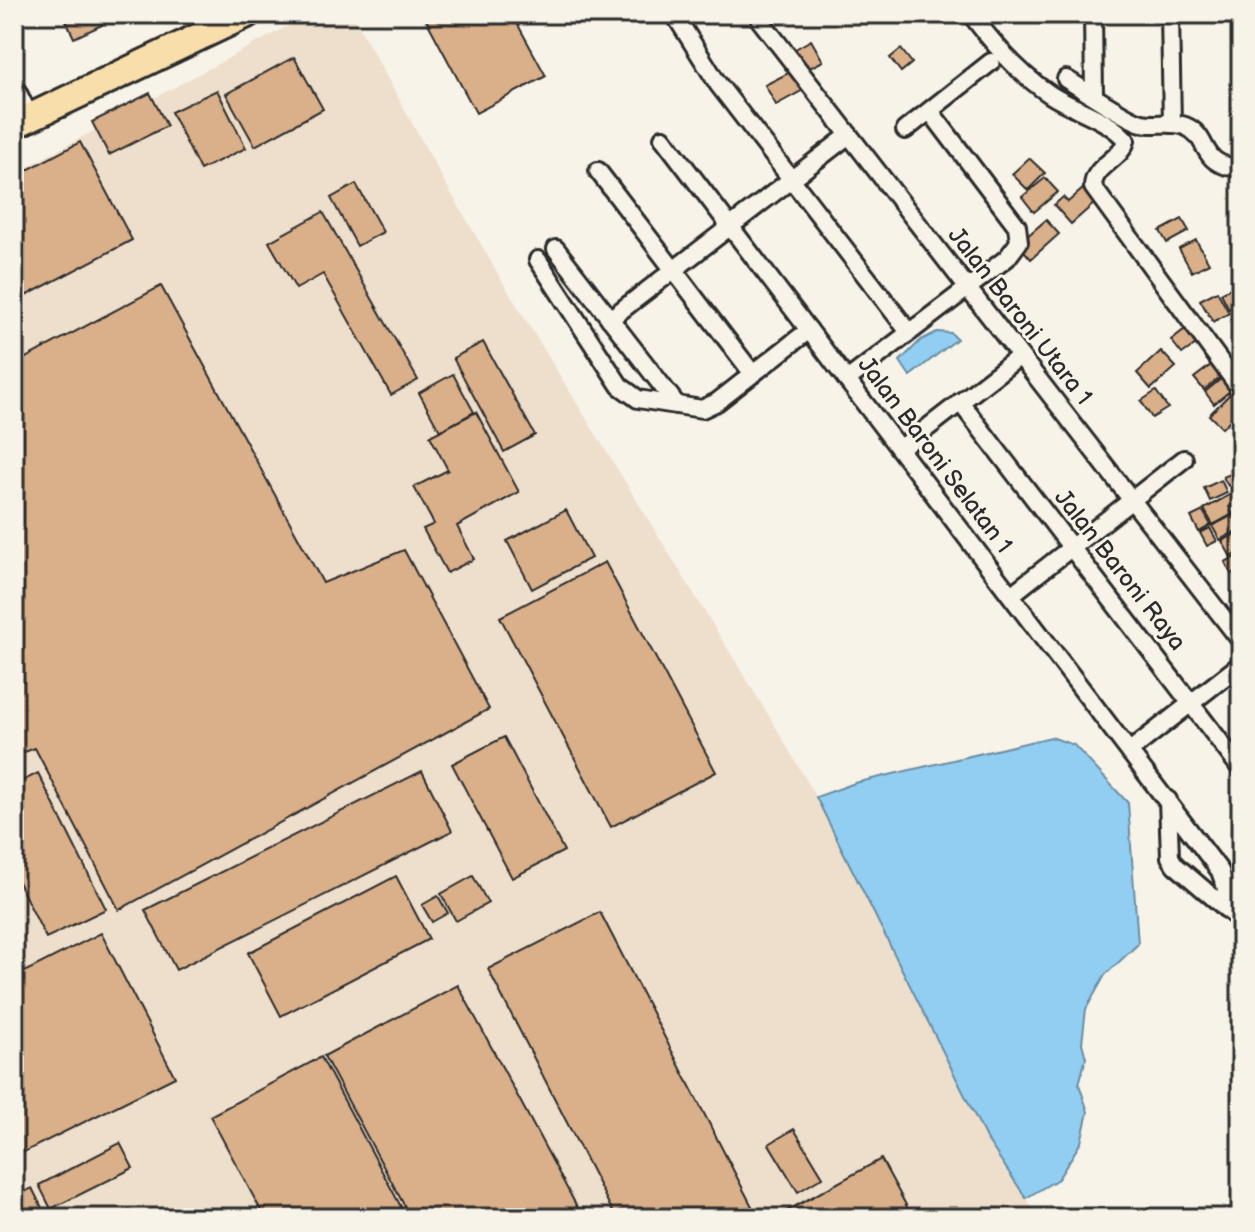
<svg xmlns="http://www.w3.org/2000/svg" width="1255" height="1232" font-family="'Balsamiq Sans',sans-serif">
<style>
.built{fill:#eedfcc}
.water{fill:#92cef2;stroke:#698da2;stroke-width:2}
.building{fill:#dab08a;stroke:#2b2b2b;stroke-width:2}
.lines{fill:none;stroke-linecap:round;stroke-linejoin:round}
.minor-casing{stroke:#2b2b2b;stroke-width:22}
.primary-casing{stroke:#2b2b2b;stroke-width:32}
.minor{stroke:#f7f3e8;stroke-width:16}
.primary{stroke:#f8deab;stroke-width:26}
.labels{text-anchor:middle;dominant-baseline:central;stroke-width:6;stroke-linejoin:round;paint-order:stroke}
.street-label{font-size:24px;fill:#2b2b2b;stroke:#f7f3e8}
</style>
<rect width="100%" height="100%" fill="#f7f3e8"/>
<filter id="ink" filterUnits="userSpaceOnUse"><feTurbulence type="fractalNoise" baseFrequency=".0125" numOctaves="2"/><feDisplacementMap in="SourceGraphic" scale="16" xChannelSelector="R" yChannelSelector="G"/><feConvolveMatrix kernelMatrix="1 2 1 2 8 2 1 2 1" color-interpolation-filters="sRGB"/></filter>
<g filter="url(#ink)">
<polygon class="built" points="310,14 352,14 444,181 508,291 775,726 816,797 986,1138 1039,1218 14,1218 14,174"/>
<g class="water">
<polygon points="937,332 951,333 957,339 910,376 900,361 921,340"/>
<polygon points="1051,737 1074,745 1128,803 1138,944 1105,975 1086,1009 1082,1043 1086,1058 1079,1084 1088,1112 1081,1142 1058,1179 1026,1198 986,1138 816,797 855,783"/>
</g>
<g class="building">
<polygon points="63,14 97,14 102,25 74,38"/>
<polygon points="423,14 512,14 546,76 476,113"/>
<polygon points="811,40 823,61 802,72 790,52"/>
<polygon points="901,49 912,63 901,72 890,58"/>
<polygon points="294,57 323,109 255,146 226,94"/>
<polygon points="792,71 803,90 776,105 765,85"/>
<polygon points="217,90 246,148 200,170 171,112"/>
<polygon points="150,93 167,126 109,155 92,122"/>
<polygon points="80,142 132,240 14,302 14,177"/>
<polygon points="1029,158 1045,173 1028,190 1012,174"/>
<polygon points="1045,178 1058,192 1034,212 1022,197"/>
<polygon points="356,184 383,232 357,246 331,198"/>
<polygon points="1084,188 1096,202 1071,224 1054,205 1063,197 1068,202"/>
<polygon points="323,212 418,380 391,395 323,274 296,289 269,242"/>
<polygon points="1182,219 1189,231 1167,243 1160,231"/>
<polygon points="1046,220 1059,234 1031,259 1018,244"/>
<polygon points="1196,240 1209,263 1192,272 1179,249"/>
<polygon points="161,286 323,583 404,550 489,709 119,910 35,748 14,756 14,364"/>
<polygon points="1234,286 1241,302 1229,309 1221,293"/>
<polygon points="1217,291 1229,313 1213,322 1200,300"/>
<polygon points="1185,329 1196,344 1182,354 1171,340"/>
<polygon points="483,342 535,435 504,452 453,358"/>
<polygon points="1161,351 1176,367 1151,389 1137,373"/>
<polygon points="1215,362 1224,374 1204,390 1194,378"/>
<polygon points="453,374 474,412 440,431 419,393"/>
<polygon points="1222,378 1231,390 1214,404 1205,392"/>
<polygon points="1156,391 1168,408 1152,418 1141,401"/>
<polygon points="1230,394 1241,404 1241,409 1222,428 1209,415"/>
<polygon points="476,412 519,492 457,526 474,559 447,573 423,529 434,524 414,487 448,470 430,436"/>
<polygon points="1238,471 1241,480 1228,486 1223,477"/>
<polygon points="1221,480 1227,493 1210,501 1204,488"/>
<polygon points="1235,492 1240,502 1229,507 1233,514 1213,525 1204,509"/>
<polygon points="566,510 591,558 532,589 507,541"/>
<polygon points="1203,511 1211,525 1199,532 1191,517"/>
<polygon points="1233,515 1240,529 1220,540 1212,526"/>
<polygon points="1210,528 1217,541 1207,546 1200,533"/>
<polygon points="1241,531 1241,551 1231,557 1222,541"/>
<polygon points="1241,554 1241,570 1231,574 1225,562"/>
<polygon points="605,562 716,772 611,827 500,617"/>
<polygon points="504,737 564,851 512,878 452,764"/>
<polygon points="422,771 452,831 176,970 145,910"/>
<polygon points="38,773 106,909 46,938 14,874 14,785"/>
<polygon points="396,876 429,939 281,1016 248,953"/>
<polygon points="473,876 488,903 456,921 441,894"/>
<polygon points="438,896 448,913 432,922 422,905"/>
<polygon points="600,912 758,1218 616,1218 488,969"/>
<polygon points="101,933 175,1077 14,1157 14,977"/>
<polygon points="458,985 583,1218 411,1218 324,1056"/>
<polygon points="321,1057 407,1218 265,1218 210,1116"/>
<polygon points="794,1129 823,1177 798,1192 769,1144"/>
<polygon points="120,1143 133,1168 51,1209 39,1185"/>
<polygon points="881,1159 913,1218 786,1218 783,1213"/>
<polygon points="32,1188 47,1218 14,1218 14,1197"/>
</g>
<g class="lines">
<defs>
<g id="minor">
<path d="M971,14C993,44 1019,74 1051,95C1074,110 1109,119 1126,140C1122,160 1093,165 1093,187L1241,390"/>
<polyline points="1093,14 1094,96"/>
<polyline points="1170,14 1172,124"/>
<polyline points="678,20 718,84 909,332"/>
<polyline points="760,20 1241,641"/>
<path d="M1066,79C1083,89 1126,119 1142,123C1155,126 1173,121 1185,126C1212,137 1197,166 1241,168"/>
<polyline points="14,85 30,117"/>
<polyline points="905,130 991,62"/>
<polyline points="663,138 1220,871 1226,888 1225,908"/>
<polyline points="598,171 753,374"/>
<polyline points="556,249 677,405"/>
<polyline points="538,260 620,386 638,399 702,409 717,402 809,330"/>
<polyline points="610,319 849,135"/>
<polyline points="847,380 1007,258 1019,242 1017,226 930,111"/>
<polyline points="960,402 1241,769"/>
<polyline points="900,449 1020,356"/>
<polyline points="1011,595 1184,459"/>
<polyline points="1131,750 1241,664"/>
<polyline points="1168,800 1170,857 1175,865 1241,921"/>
</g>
<polyline id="primary" points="14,125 247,14"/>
</defs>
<use href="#minor" class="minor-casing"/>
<use href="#primary" class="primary-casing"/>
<use href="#minor" class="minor"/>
<use href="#primary" class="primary"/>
</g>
</g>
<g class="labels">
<g class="street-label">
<text transform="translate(1020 316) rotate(52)">Jalan Baroni Utara 1</text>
<text transform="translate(935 455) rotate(53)">Jalan Baroni Selatan 1</text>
<text transform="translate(1120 570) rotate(52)">Jalan Baroni Raya</text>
</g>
</g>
<rect width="1255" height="1232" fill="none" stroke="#f7f3e8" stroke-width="48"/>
<rect x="24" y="24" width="1207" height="1184" fill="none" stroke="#2b2b2b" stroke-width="3" filter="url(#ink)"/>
</svg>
